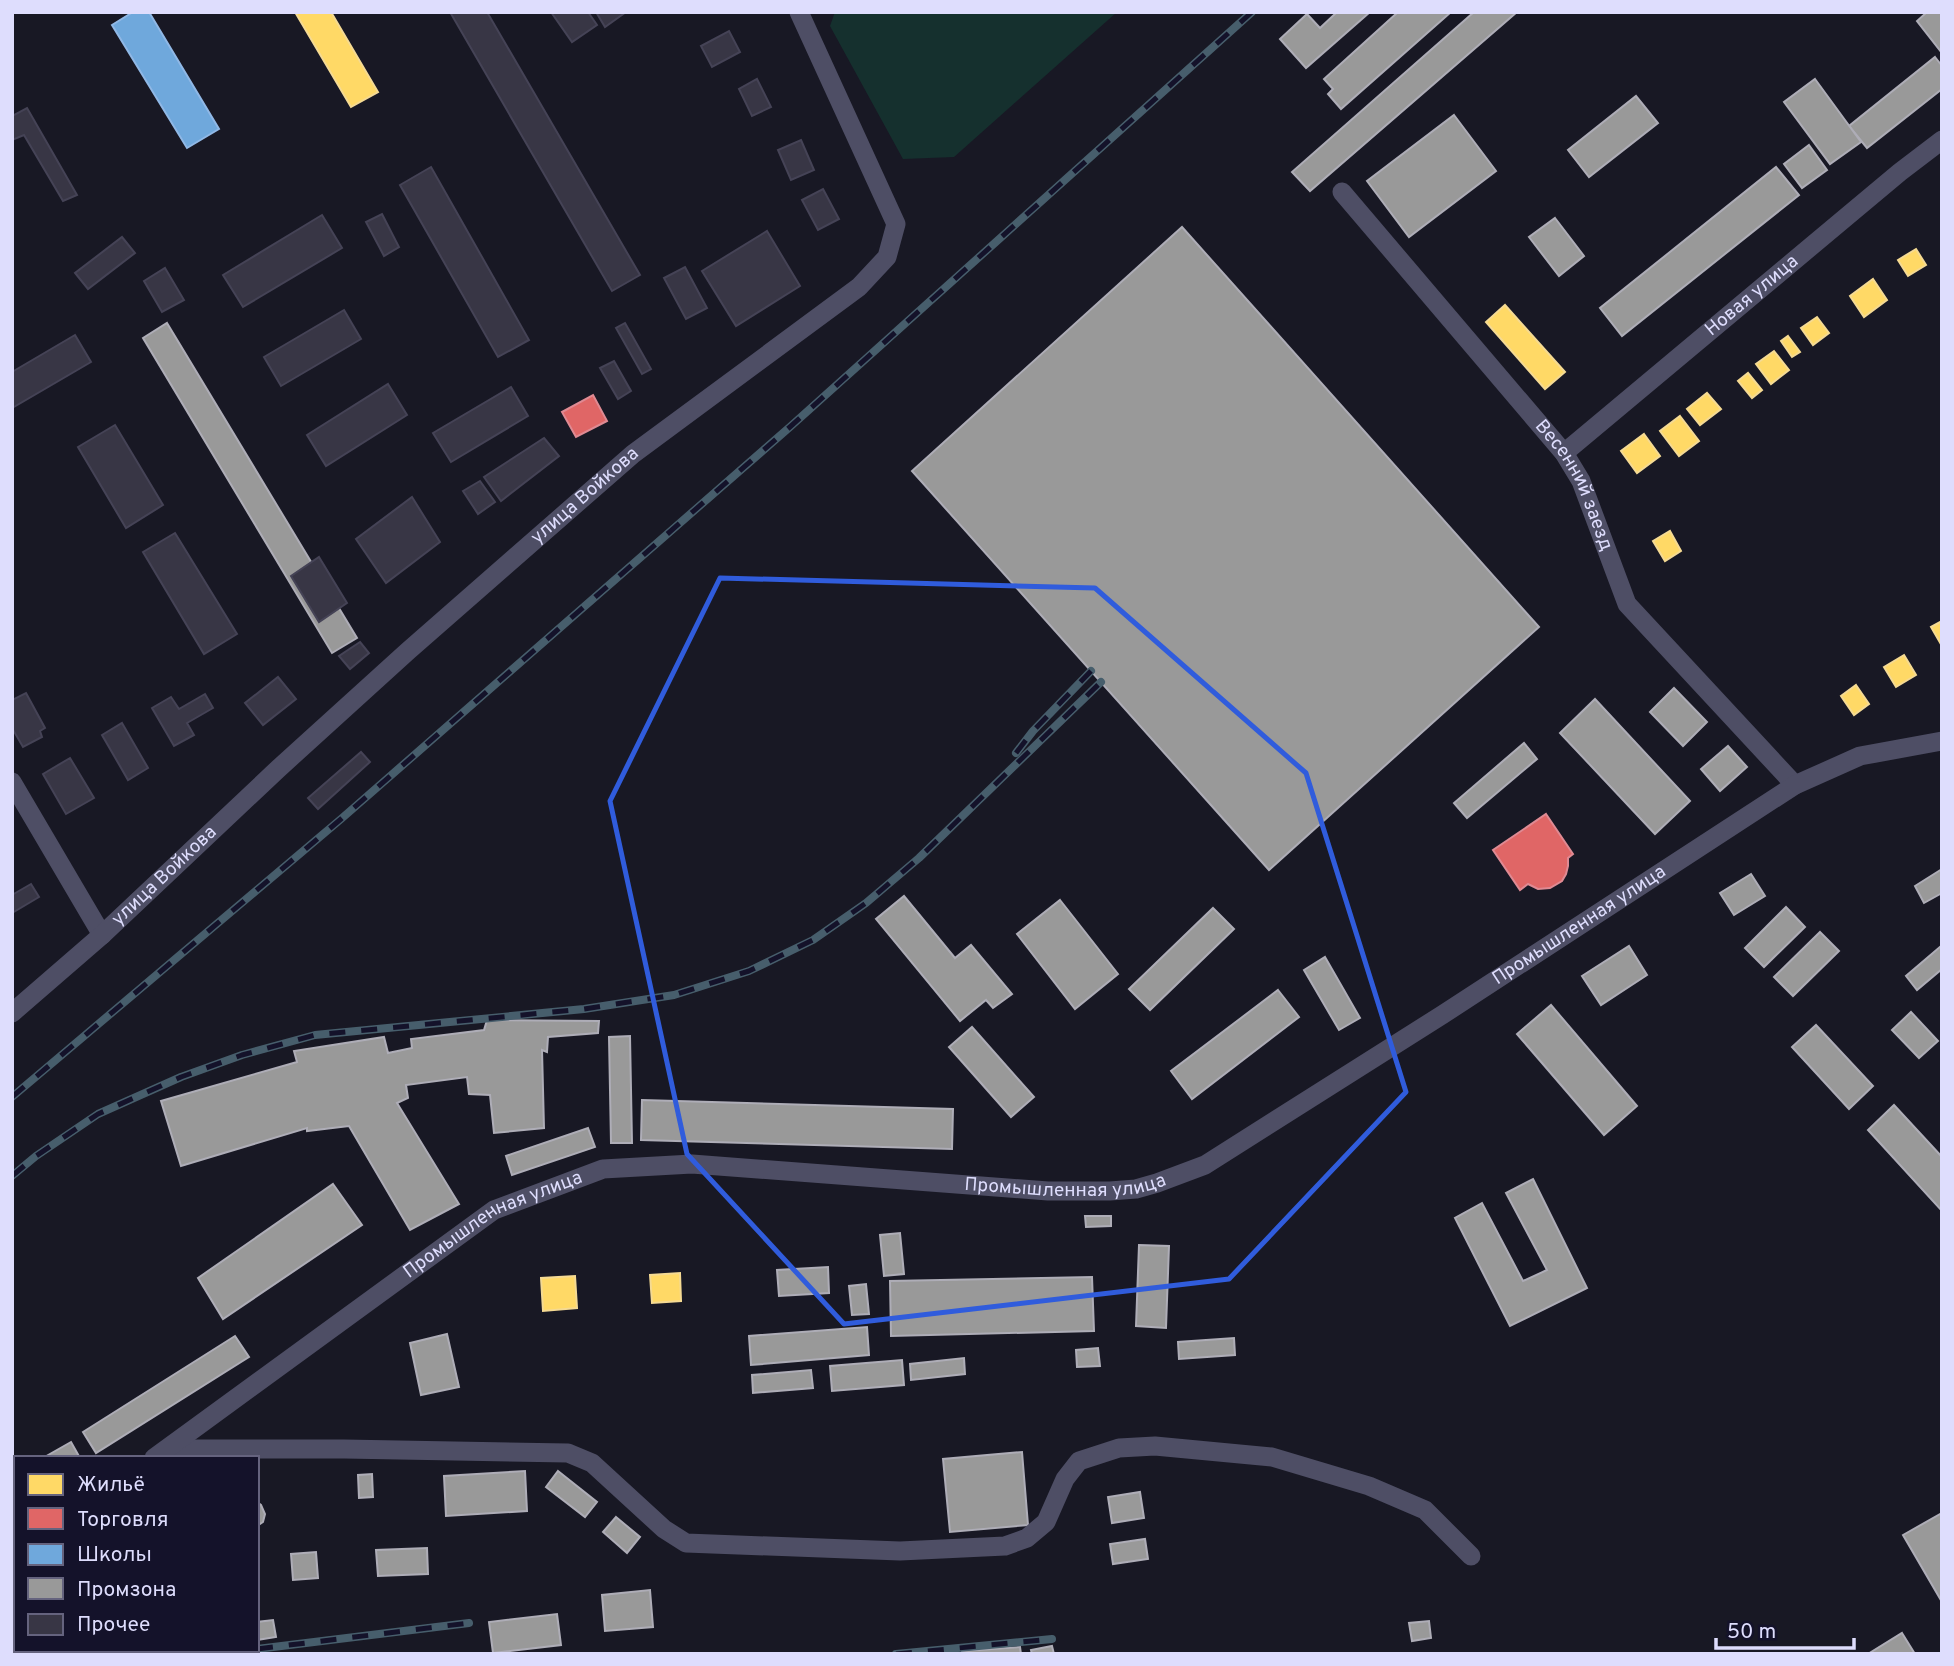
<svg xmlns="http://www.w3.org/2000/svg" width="1954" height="1666" font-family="Overpass,sans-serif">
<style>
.green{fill:#15302e}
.homes{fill:#ffd966;stroke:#f5da93;stroke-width:2}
.shops{fill:#e06666;stroke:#df8a93;stroke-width:2}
.schools{fill:#6fa8dc;stroke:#90b8e6;stroke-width:2}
.industry{fill:#999;stroke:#aeadb7;stroke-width:2}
.building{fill:#383645;stroke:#454356;stroke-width:2}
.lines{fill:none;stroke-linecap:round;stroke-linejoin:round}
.minor{stroke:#4e4e65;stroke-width:19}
.rail-casing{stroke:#475e6c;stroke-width:8}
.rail{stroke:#14122a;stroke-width:5;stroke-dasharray:16;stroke-linecap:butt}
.marked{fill:none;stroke:#305cdc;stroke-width:5;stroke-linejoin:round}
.labels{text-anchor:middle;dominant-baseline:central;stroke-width:7;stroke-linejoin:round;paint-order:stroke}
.street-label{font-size:19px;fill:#deddfd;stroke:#14122a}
</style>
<rect width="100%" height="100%" fill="#181824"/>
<polygon class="green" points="835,12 1117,12 954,157 903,159 830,26"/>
<g class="homes">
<polygon points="295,12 331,12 378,92 351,107"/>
<polygon points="1916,249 1926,265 1908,276 1898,260"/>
<polygon points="1873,279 1887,300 1864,317 1850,296"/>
<polygon points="1505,305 1565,372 1545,389 1486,322"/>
<polygon points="1817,317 1829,333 1813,345 1801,328"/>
<polygon points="1788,336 1800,352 1792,357 1781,341"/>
<polygon points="1774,351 1789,370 1771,384 1756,364"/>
<polygon points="1748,373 1762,390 1752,398 1738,381"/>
<polygon points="1707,393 1721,409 1700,425 1687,409"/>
<polygon points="1680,416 1699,441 1679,456 1660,431"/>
<polygon points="1644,434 1660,456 1637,473 1621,451"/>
<polygon points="1670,531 1681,551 1665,561 1653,541"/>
<polygon points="1942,621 1942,646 1931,627"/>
<polygon points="1904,655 1916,675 1896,687 1884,667"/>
<polygon points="1856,685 1869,704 1854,715 1841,696"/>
<polygon points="680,1273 681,1301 652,1303 650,1275"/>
<polygon points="575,1276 577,1308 543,1311 541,1278"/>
</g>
<g class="shops">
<polygon points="593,395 607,421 576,437 562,412"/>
<polygon points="1546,814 1573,854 1568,858 1568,866 1566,874 1562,881 1550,888 1538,889 1528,884 1520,890 1493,850"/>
</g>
<polygon class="schools" points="133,12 149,12 219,129 187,148 112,25"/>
<g class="industry">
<polygon points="1337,12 1370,12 1306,68 1280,39 1307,14 1320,28"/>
<polygon points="1398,12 1451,12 1341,109 1328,94 1333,89 1324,79"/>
<polygon points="1474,12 1517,12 1310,191 1292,172"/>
<polygon points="1927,12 1942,12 1942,53 1917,21"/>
<polygon points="1935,57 1942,66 1942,89 1867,148 1849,126"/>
<polygon points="1815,79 1861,142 1830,164 1784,102"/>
<polygon points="1636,96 1658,123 1589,177 1568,150"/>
<polygon points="1454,115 1496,171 1409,237 1367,181"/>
<polygon points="1809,145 1827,170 1802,188 1784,164"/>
<polygon points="1776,167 1799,195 1622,336 1600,308"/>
<polygon points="1555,218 1584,256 1559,276 1529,237"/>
<polygon points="1182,227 1539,627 1269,870 912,471"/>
<polygon points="167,323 357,638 332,653 143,338"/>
<polygon points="1674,688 1707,722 1683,746 1650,712"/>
<polygon points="1595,699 1690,801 1655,834 1560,733"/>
<polygon points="1524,743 1537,759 1467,818 1454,803"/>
<polygon points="1728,746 1747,767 1720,791 1701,769"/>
<polygon points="1942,869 1942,893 1924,903 1915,886"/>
<polygon points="1751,874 1765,896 1734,915 1720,893"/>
<polygon points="904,896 955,958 971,945 1012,994 993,1008 986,1000 960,1021 876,919"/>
<polygon points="1060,900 1118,974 1075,1009 1017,934"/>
<polygon points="1786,907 1805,927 1764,967 1745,948"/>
<polygon points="1213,908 1234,929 1150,1010 1129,989"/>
<polygon points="1820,932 1839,951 1793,996 1774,977"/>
<polygon points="1629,946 1647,975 1601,1005 1582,976"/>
<polygon points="1941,946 1942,969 1917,990 1906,976"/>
<polygon points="1325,957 1360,1018 1339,1030 1304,970"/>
<polygon points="1278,990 1299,1017 1192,1099 1171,1071"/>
<polygon points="1551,1005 1637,1106 1604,1135 1517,1034"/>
<polygon points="1911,1012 1938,1041 1919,1058 1892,1030"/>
<polygon points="487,1020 599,1021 598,1033 548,1037 547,1052 542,1050 544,1128 494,1133 490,1095 469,1094 467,1077 406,1085 408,1098 397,1103 459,1204 410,1230 349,1126 307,1131 307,1128 181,1166 161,1101 297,1062 294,1051 384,1037 388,1053 412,1048 411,1039 484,1030"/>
<polygon points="1816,1025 1873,1086 1849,1109 1792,1047"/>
<polygon points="972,1027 1034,1097 1011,1117 949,1047"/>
<polygon points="630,1036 632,1143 611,1143 609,1037"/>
<polygon points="642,1100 953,1109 952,1149 641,1140"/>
<polygon points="1894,1105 1942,1157 1942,1211 1868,1130"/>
<polygon points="588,1128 595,1147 512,1175 506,1156"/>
<polygon points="1533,1179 1587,1288 1510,1326 1455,1218 1482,1203 1523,1281 1547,1270 1506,1193"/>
<polygon points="333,1184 362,1225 223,1319 198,1278"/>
<polygon points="1085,1216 1111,1216 1111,1226 1086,1227"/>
<polygon points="900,1233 904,1274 884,1276 880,1235"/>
<polygon points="1139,1245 1169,1246 1166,1328 1136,1326"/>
<polygon points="828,1267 829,1293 779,1296 777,1270"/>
<polygon points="1092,1277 1094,1331 891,1336 890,1281"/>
<polygon points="866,1284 869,1314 852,1315 849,1286"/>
<polygon points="867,1327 869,1355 751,1365 749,1336"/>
<polygon points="447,1334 459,1387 421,1395 410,1343"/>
<polygon points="235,1336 249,1357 96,1453 83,1432"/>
<polygon points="1234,1338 1235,1355 1179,1359 1178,1342"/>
<polygon points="1098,1348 1100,1366 1077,1367 1076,1350"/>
<polygon points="964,1358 965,1374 911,1380 910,1364"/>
<polygon points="902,1360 904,1385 832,1391 830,1366"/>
<polygon points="811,1370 813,1388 753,1393 752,1375"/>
<polygon points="71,1442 80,1458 43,1458"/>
<polygon points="1022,1452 1028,1525 950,1532 943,1459"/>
<polygon points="525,1471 527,1511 446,1516 444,1476"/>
<polygon points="558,1471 597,1502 585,1517 546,1487"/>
<polygon points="372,1474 373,1497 359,1498 358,1475"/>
<polygon points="1140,1492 1144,1518 1112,1523 1108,1497"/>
<polygon points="257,1502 261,1505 265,1514 263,1522 257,1526"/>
<polygon points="1942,1513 1942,1602 1903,1535"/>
<polygon points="616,1517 640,1537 627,1553 603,1532"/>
<polygon points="1145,1539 1148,1559 1113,1564 1110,1544"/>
<polygon points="427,1548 428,1574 378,1576 376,1550"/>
<polygon points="316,1552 318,1578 293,1580 291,1554"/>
<polygon points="650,1590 653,1627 605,1631 602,1595"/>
<polygon points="557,1614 561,1645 493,1653 489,1622"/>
<polygon points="273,1620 276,1637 257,1640 257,1622"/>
<polygon points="1429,1621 1431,1638 1412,1641 1409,1623"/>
<polygon points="1902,1633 1915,1654 1868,1654"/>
<polygon points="1052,1646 1054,1654 1032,1654 1031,1650"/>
<polygon points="1020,1647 1021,1654 962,1654 962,1651"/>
</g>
<g class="building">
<polygon points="450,12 487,12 640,275 612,291"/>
<polygon points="551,12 588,12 597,25 572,42"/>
<polygon points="596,12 626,12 605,27"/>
<polygon points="729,31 740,52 712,67 701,46"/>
<polygon points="757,79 771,107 752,116 739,89"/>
<polygon points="27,108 77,195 63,201 24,135 12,140 12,116"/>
<polygon points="801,140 814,170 791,180 778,150"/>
<polygon points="431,167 529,340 498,357 400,185"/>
<polygon points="823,189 839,219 818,230 802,200"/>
<polygon points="382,214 399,247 384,256 366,222"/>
<polygon points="322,215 342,248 243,307 223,275"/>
<polygon points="767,231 800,286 736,326 702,271"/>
<polygon points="122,237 135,253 88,289 75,273"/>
<polygon points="685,267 707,308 686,319 664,278"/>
<polygon points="165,268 184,300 162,312 144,281"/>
<polygon points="344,310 361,339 281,386 264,357"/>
<polygon points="625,323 651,369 642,374 616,328"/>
<polygon points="75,335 91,362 12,408 12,372"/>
<polygon points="614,361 631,391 618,399 600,368"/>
<polygon points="388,384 407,415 326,466 307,435"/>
<polygon points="511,387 528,416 451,462 433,433"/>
<polygon points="115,425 163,505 126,528 78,447"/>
<polygon points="544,438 559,456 501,501 484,477"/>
<polygon points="480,481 495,502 478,514 463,491"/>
<polygon points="412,497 440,542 386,583 356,539"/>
<polygon points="175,533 237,634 204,654 143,552"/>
<polygon points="319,557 347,603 319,622 291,576"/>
<polygon points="360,642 369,653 350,669 339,656"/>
<polygon points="278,677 296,699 263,725 245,703"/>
<polygon points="26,693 45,728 40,731 42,737 23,747 12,728 12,700"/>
<polygon points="205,694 213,708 187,723 194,735 174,746 152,708 171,697 179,709"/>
<polygon points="122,723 148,768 128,780 102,735"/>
<polygon points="361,752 370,762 318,809 308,798"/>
<polygon points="70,758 94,798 66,814 43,774"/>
<polygon points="31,884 39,897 12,913 12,895"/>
</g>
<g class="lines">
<g class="minor">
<path id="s1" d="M1342,192L1564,453L1581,481L1627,604L1795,785"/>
<path id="s2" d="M1564,453L1900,172L1942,140"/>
<polyline points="12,782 102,935"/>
<path id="s3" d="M12,1013L102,935L278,769L408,651L633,454L859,287L887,257L896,224L799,12"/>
<polyline points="169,1449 344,1449 568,1453 592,1463 664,1529 686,1543 900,1551 1005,1546 1027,1538 1046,1522 1065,1479 1079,1461 1119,1448 1155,1446 1272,1457 1369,1486 1425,1510 1471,1556"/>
<path id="s4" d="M154,1458L494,1210L603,1169L692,1164L1048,1191H1110L1136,1189L1157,1183L1205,1165L1442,1015L1795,785L1860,756L1942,741"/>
<polyline points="12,1565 16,1562"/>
</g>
<defs>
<g id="rail">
<polyline points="1016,753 1033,731 1091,671"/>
<polyline points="12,1097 341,819 791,426 1252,12"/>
<polyline points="12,1176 36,1156 98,1114 181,1077 242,1055 315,1035 584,1009 674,995 749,971 813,940 866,903 919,858 1101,682"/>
<polyline points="12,1643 16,1644"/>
<polyline points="257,1649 469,1623"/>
<polyline points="49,1650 85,1654"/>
<polyline points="216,1654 245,1650"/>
<polyline points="896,1654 1052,1639"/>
</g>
</defs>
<use href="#rail" class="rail-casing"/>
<use href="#rail" class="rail"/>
</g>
<path class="marked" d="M720,578L1095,588L1306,773L1406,1092L1229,1279L844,1324L687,1154L610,801Z"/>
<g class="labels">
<g class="street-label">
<text stroke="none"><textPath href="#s2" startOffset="245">Новая улица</textPath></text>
<text stroke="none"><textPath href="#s1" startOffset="376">Весенний заезд</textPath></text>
<text stroke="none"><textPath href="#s3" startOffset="772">улица Войкова</textPath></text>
<text stroke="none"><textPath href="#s3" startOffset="205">улица Войкова</textPath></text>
<text stroke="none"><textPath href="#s4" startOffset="1589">Промышленная улица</textPath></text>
<text stroke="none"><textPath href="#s4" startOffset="1001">Промышленная улица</textPath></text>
<text stroke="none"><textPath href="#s4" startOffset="413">Промышленная улица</textPath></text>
</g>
</g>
<rect width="1954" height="1666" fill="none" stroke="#deddfd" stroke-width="28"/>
<rect x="14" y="1456" width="245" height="196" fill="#14122a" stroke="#65637e" stroke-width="2"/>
<rect x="28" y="1474" width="35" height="21" fill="#ffd966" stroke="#65637e" stroke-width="2"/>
<text x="77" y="1491" font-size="21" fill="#deddfd">Жильё</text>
<rect x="28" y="1508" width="35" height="21" fill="#e06666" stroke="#65637e" stroke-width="2"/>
<text x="77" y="1526" font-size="21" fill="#deddfd">Торговля</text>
<rect x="28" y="1544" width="35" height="21" fill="#6fa8dc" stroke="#65637e" stroke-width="2"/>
<text x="77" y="1561" font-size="21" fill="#deddfd">Школы</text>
<rect x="28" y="1578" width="35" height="21" fill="#999999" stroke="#65637e" stroke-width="2"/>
<text x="77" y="1596" font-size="21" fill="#deddfd">Промзона</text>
<rect x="28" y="1614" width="35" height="21" fill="#383645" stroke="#65637e" stroke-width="2"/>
<text x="77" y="1631" font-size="21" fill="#deddfd">Прочее</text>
<path d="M1716 1638v10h138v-10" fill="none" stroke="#deddfd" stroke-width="3.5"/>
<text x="1727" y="1638" font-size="21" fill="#deddfd" stroke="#14122a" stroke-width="5" paint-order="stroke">50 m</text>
</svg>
